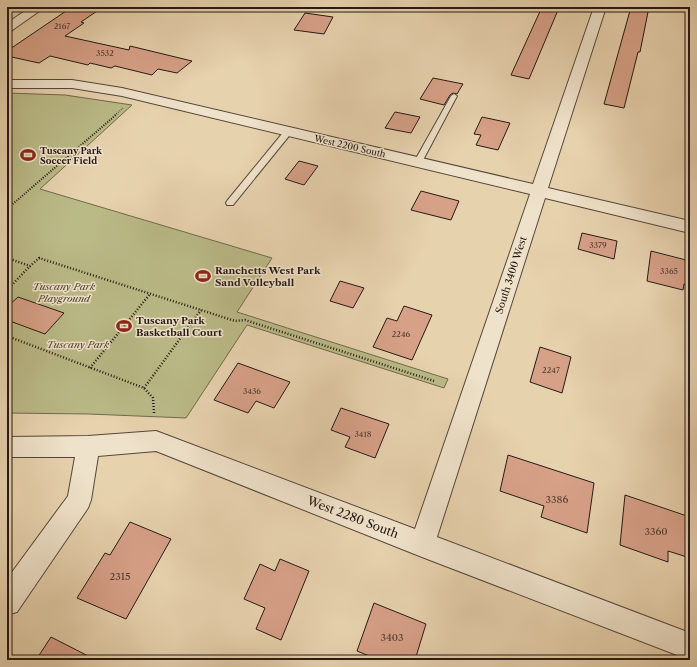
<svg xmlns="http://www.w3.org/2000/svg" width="697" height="667" font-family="'Libre Caslon Text',serif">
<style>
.green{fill:#baba87;stroke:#706a4e}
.building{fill:#d7a188;stroke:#261914}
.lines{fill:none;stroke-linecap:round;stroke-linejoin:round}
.lane-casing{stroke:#56473a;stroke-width:2}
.street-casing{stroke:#56473a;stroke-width:2}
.path-far2{stroke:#261914;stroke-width:1.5;stroke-dasharray:0.5 1.5;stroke-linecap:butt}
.path-far1{stroke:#261914;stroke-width:2;stroke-dasharray:1 1.5;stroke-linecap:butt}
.path{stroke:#261914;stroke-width:2.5;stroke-dasharray:1 2;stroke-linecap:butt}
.lane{fill:#efe2ca;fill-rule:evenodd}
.street{fill:#efe2ca;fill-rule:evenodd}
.labels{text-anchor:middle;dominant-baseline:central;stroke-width:3;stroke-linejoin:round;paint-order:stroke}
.number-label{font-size:8px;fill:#523b31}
.far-street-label{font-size:9px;fill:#261914;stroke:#efe2ca}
.far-poi-label{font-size:9px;font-weight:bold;fill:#261914;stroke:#efe2ca;text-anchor:start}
.poi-label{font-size:10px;font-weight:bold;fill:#261914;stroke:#efe2ca;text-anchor:start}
.street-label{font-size:10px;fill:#261914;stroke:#efe2ca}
.park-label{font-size:10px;font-style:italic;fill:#524936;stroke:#efe2ca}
.near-number-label{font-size:10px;fill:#523b31}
.near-street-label{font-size:12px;fill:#261914;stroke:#efe2ca}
</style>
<rect width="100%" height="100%" fill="#e7d2ae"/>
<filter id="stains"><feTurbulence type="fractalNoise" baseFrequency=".005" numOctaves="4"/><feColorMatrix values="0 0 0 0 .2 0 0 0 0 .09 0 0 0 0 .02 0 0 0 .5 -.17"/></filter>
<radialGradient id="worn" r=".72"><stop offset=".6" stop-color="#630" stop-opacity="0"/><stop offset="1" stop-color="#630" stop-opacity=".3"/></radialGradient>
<polygon class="green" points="7,93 65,95 132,105 40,189 272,258 237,312 448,379 444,388 247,325 186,418 89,414 7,413"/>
<g class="building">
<polygon points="72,7 103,7 81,22 84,23 65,36 129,50 130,46 192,61 177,73 158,69 152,75 115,66 111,68 90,63 88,65 50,56 39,63 7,56 7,51"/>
<polygon points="542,7 558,10 529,79 511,75"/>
<polygon points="631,7 649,7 640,52 638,52 624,108 604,104"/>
<polygon points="305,13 333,17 324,34 294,30"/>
<polygon points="433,78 463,84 457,94 453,93 450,95 444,105 420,99"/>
<polygon points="395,112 420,117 411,133 385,128"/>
<polygon points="482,117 510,123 498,150 476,145 481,135 474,134"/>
<polygon points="299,161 318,166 304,185 285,179"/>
<polygon points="421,191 459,201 451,220 411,210"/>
<polygon points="582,233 617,241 614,259 578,249"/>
<polygon points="651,251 690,261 690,286 684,284 683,290 647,281"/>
<polygon points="340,281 364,288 353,308 330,301"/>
<polygon points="18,297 64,313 45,334 7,320 7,307"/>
<polygon points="404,306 432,315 412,360 373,347 387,318 397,321"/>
<polygon points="540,347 571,357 562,393 530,382"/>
<polygon points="238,363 290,382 274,408 256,401 248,413 214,400"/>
<polygon points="341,408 389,424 375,458 345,447 350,437 331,430"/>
<polygon points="508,455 594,483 587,533 541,517 544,506 500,491"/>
<polygon points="625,495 690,517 690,558 668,551 668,562 620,545"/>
<polygon points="130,522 171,539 126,619 77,598 105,553 110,555"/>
<polygon points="280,559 309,571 281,640 256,629 265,608 244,599 260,564 275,571"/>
<polygon points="374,603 426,624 415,660 379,660 357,651"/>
<polygon points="51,637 96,660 36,660"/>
</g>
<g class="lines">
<defs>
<g id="lane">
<polygon points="454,94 457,96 422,162 418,164 415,164 414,162 451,96"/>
<polygon points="286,129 289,129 293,131 233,205 227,205 226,203 227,201"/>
</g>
<g id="street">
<polygon points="31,7 45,7 11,31 7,32 7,23"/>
<polygon points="594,7 606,7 548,188 690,221 690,233 545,198 437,537 690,633 690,660 422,557 156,451 98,456 91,500 88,508 17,612 7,615 7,579 68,496 75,457 7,457 7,437 88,436 156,431 415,529 530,194 122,96 72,88 7,88 7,80 72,80 122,88 533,184"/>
</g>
</defs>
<use href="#lane" class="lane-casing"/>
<use href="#street" class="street-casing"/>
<polyline class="path-far2" points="115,115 123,108"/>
<g class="path-far1">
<polyline points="7,209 117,114"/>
<polyline points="39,258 40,258"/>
</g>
<g class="path">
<polyline points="7,258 30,266 39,258 235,321 245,320 434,381"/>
<polyline points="7,290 30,266"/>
<polyline points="7,336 144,388 153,398 154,413"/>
<polyline points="90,368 150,294"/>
<polyline points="144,388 201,310"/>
</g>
<use href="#lane" class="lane"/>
<use href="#street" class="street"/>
</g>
<defs>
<symbol id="stadium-bare" viewBox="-9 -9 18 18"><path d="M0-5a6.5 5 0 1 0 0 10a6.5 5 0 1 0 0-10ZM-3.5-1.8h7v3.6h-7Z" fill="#8f2418" stroke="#efe2ca" stroke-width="2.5" paint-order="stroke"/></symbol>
</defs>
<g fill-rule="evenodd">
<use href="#stadium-bare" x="17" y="144" width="22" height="22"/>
<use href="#stadium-bare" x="192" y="265" width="22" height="22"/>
<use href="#stadium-bare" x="113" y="315" width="22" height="22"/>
</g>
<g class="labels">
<g class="number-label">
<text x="62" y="26">2167</text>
<text x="105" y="53">3532</text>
<text x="598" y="245">3379</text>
<text x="669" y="271">3365</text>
<text x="401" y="334">2246</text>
<text x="551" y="370">2247</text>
<text x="252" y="391">3436</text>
<text x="363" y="434">3418</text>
</g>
<g class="far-street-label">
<text transform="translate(350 146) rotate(13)">West 2200 South</text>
</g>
<g class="far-poi-label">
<text x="40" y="150">Tuscany Park<tspan x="40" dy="10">Soccer Field</tspan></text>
</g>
<g class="poi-label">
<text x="215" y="270">Ranchetts West Park<tspan x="215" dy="12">Sand Volleyball</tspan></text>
<text x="136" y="320">Tuscany Park<tspan x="136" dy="12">Basketball Court</tspan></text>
</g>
<g class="street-label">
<text transform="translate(511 275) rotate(-72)">South 3400 West</text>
</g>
<g class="park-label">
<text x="64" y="286">Tuscany Park<tspan x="64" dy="12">Playground</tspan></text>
<text x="78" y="344">Tuscany Park</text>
</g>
<g class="near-number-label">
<text x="557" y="499">3386</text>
<text x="656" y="531">3360</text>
<text x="120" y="576">2315</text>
<text x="392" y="637">3403</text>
</g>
<g class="near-street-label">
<text transform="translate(353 517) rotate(21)">West 2280 South</text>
</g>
</g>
<rect width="697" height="667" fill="none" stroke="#e7d2ae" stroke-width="24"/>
<rect x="8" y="8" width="681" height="651" fill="none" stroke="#261914" stroke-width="2"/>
<rect x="12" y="12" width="673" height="643" fill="none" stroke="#261914"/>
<rect width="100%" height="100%" filter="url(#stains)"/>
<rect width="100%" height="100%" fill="url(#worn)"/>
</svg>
